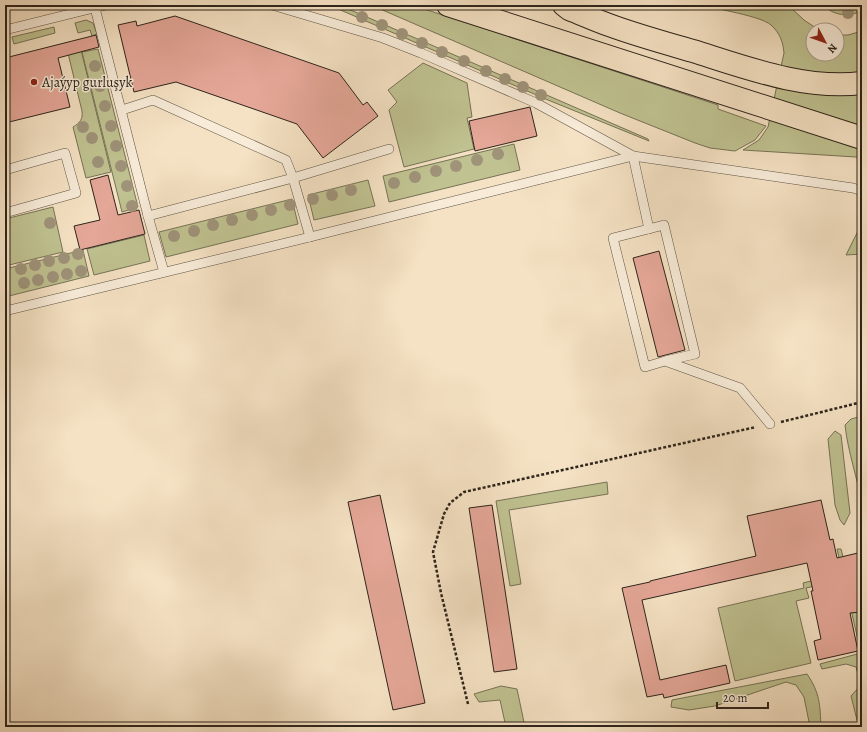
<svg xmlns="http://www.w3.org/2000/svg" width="867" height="732" font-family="Alegreya,serif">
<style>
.green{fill:#c0c291;stroke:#767356}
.building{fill:#e5a798;stroke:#2d241b}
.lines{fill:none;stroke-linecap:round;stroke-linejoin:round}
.lane-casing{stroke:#5f5445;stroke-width:10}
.highway-casing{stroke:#2d241b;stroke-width:24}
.path{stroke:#2d241b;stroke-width:2.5;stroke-dasharray:3 2;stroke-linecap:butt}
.lane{stroke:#f8ecd9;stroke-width:9}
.highway{stroke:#f5e2c4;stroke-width:22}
.tree{fill:#9f937a}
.poi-dot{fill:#8f2418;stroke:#f8ecd9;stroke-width:1.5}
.labels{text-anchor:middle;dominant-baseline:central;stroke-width:3;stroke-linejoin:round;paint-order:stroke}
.poi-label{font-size:14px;fill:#2d241b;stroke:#f8ecd9;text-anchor:start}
</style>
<rect width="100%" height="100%" fill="#f5e2c4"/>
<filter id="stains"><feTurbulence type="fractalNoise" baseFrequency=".005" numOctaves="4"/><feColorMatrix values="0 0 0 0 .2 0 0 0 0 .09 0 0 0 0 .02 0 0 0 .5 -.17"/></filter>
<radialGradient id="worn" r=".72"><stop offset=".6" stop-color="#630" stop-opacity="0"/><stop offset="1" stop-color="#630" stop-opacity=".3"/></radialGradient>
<g class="green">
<polygon points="329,5 340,5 346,8 648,139 649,141 548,100"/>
<polygon points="371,5 412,5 718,105 718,109 766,126 755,140 735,151 710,148 695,143 620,113"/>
<path d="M700,5H788L804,20L819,30H813V54H837V35H848L862,31V159L856,157L743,150L759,140L768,127L784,53C783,42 780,33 771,25C761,16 716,9 700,5Z"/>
<path d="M823,5H862V11C848,17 834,16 823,5Z"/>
<polygon points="86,20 93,23 97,34 92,36 90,30 78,33 75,23"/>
<polygon points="54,27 55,33 14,44 12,37"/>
<path d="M79,42L111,172L86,178L73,127C80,123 83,119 82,111L66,45Z"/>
<polygon points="98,49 138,207 122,212 82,52"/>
<polygon points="423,63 467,83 472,117 467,118 474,149 404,167 389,110 397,102 388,90"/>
<polygon points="514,144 520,170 389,202 383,176"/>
<polygon points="368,180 375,206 314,220 308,195"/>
<polygon points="292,199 298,224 166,257 159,232"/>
<polygon points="53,207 63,252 5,266 5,219"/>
<polygon points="861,225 862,225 862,254 846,255"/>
<polygon points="144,235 150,261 94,275 87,249"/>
<polygon points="83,250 89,276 5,297 5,269"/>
<path d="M862,416V426L859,427L858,434L862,457V506C858,479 848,453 845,425L851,419Z"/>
<polygon points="835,431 841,435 850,513 844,525 840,520 835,505 828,439"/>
<polygon points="607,482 608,494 509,510 521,584 510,586 496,501"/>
<polygon points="837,549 841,549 858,614 862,614 862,693 860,694 862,705 862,721 857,720 851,696 861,685 856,667 846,664 822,669 820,664 861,653"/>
<polygon points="823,578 824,584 806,588 809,598 796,601 811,663 735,681 718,608 804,588 803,583"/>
<path d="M807,674C820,693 820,705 821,727H810L804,697L796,685L786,682L715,706L689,710L671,707L672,700Z"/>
<polygon points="501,686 517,689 525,727 506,727 500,700 479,702 474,694"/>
</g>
<g class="building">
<polygon points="175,16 339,73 363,105 367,102 378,116 323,158 297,124 176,82 134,92 118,25 136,21 137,26"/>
<polygon points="96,35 99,47 58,58 70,107 5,123 5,58"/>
<polygon points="530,107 537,136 475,151 469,121"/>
<polygon points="108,175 118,215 139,210 145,234 80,250 74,226 100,220 90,180"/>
<polygon points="659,251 685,350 658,357 633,258"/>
<polygon points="380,495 425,703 393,710 348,502"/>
<polygon points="821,500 830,540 833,539 837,558 862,552 862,612 850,613 858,651 818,660 814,641 821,639 811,591 813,591 807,563 642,600 660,680 726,665 730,683 664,698 663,694 647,697 622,588 650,582 650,581 756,556 747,516"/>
<polygon points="492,505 517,669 494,672 469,508"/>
</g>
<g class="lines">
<defs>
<g id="lane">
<polyline points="272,5 383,38 421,53 536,103 633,156 649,229"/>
<polyline points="95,8 148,216 164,272"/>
<polyline points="5,30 106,5"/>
<polyline points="122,110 153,100 286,160 293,178 310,237"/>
<polyline points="5,170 65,153 76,193 5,213"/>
<polyline points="148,216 293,178 389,149"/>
<polyline points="5,311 310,237 633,156 853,188 862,191"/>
<polyline points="665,361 695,354 664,225 613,238 645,367 665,361 740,388 770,424"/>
</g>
<g id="highway">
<polyline points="448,5 862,138"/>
<path d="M564,5L569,9C582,14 595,20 609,25C636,35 665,43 693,51C747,68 805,90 862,83"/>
</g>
</defs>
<use href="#lane" class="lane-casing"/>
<use href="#highway" class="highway-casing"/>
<g class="path">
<polyline points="781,422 862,402"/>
<polyline points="468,704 441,593 433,552 444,514 450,503 464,492 756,427"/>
</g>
<use href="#lane" class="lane"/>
<use href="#highway" class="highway"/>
</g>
<g class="tree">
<circle cx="848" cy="13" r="6"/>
<circle cx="362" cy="17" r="6"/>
<circle cx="382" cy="25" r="6"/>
<circle cx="402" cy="34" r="6"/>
<circle cx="422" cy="43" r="6"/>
<circle cx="442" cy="52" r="6"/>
<circle cx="464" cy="61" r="6"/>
<circle cx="95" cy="66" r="6"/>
<circle cx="486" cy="71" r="6"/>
<circle cx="505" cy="79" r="6"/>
<circle cx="100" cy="86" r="6"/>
<circle cx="523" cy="87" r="6"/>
<circle cx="541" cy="95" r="6"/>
<circle cx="105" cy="106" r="6"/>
<circle cx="111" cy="126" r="6"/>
<circle cx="83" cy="127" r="6"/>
<circle cx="92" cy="138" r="6"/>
<circle cx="116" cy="146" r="6"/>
<circle cx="498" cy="154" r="6"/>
<circle cx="477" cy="160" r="6"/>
<circle cx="98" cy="162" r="6"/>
<circle cx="121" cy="166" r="6"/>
<circle cx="456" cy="166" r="6"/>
<circle cx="436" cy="171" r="6"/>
<circle cx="415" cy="177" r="6"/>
<circle cx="394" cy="183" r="6"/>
<circle cx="127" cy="186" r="6"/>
<circle cx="351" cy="190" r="6"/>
<circle cx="332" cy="195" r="6"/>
<circle cx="313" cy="199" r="6"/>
<circle cx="290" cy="205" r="6"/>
<circle cx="132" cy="206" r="6"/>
<circle cx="271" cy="210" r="6"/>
<circle cx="252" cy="215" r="6"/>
<circle cx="232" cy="220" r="6"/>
<circle cx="50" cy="223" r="6"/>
<circle cx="213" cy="225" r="6"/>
<circle cx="194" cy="231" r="6"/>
<circle cx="174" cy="236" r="6"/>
<circle cx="78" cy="254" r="6"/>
<circle cx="64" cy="258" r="6"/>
<circle cx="49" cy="261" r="6"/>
<circle cx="35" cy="265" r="6"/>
<circle cx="21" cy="269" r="6"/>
<circle cx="81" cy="271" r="6"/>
<circle cx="67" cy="274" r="6"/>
<circle cx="53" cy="277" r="6"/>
<circle cx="38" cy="280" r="6"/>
<circle cx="24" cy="283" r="6"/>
</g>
<circle class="poi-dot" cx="34" cy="82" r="4"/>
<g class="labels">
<g class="poi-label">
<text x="42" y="82">Ajaýyp gurluşyk</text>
</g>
</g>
<rect width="867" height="732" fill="none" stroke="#f5e2c4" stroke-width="20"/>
<rect x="6" y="6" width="855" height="720" fill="none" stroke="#2d241b" stroke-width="2"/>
<rect x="10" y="10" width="847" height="712" fill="none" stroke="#2d241b"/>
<g transform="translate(825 42) rotate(131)"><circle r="19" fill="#f8ecd9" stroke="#a79c8d"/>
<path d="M0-3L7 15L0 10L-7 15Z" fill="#8f2418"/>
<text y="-6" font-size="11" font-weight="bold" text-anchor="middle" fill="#2d241b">N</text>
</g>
<path d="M717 702v6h51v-6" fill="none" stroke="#2d241b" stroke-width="2"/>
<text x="723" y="702" font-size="12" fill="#2d241b" stroke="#f8ecd9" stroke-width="3" paint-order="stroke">20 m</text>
<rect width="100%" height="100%" filter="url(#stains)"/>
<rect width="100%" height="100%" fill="url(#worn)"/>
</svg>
